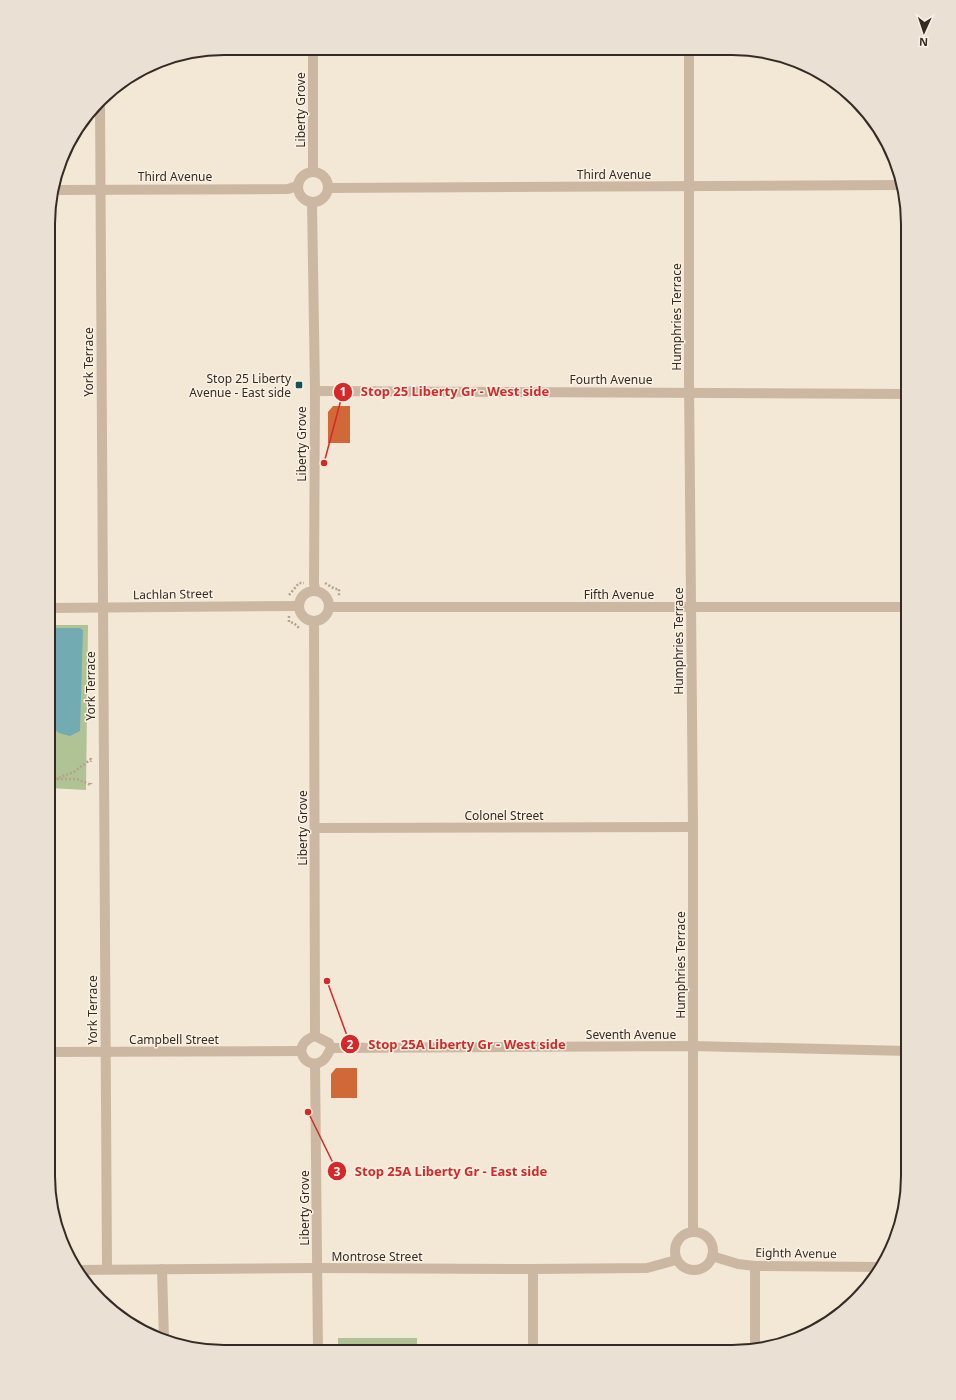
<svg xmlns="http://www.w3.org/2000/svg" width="956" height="1400" font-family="'Noto Sans',sans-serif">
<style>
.green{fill:#b0c395}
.water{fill:#73abb2}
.building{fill:#d06837}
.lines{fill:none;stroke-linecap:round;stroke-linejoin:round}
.path{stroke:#b7a28c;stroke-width:2.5;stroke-dasharray:2 2;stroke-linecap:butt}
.minor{stroke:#ccb8a2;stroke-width:10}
.poi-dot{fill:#17505a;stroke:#faf1e3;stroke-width:1.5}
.labels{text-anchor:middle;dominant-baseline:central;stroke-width:3;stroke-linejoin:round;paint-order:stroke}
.street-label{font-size:12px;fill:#352b25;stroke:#faf1e3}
.poi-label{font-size:12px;fill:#352b25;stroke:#faf1e3;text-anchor:end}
.rim{fill:none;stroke:#352b25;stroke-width:2}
.leader{fill:none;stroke:#d62828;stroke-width:1.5}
.callout-dot{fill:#d62828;stroke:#faf1e3;stroke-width:1.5}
.mark-label{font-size:12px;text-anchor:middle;font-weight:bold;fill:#fff}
.callout-label{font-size:13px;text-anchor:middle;font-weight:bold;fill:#d62828;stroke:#faf1e3;stroke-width:3;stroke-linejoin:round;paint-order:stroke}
</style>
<rect width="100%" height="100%" fill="#f3e8d6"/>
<g class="green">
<polygon points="49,625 88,625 86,790 49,788"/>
<rect x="338" y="1338" width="79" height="13"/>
</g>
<polygon class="water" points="49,628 80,628 83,630 80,731 70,736 59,733 49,725"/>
<g class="building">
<polygon points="333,406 350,406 350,443 328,443 328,412"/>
<polygon points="336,1068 357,1068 357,1098 331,1098 331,1074"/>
</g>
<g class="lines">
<g class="path">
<polyline points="325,583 335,589 339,589 339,597"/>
<polyline points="289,595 299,583 304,583"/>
<polyline points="289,616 289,622 294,623 300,629"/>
<polyline points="49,779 77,779 91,785 91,783"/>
<polyline points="55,779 74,772 91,759 91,762"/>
</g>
<g class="minor">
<polyline points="313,48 313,172"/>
<polyline points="689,49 689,380 693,827 693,1232"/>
<polyline points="100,102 107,1269"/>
<circle cx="313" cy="187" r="15"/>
<polyline points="328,188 900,185"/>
<polyline points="53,190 288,189 297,186"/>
<polyline points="312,202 315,391 314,583 315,590"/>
<polyline points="315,391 908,394"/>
<circle cx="314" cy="606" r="15"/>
<polyline points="329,607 908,607"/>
<polyline points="907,607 908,640"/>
<polyline points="49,608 298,606"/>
<polyline points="314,621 315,1036"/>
<polyline points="315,828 693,827"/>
<path d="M315,1036L329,1043L331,1048C329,1052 326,1059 322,1061C307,1072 288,1045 315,1036Z"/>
<polyline points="331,1048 692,1046 908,1051"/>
<polyline points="48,1052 301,1051"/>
<polyline points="315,1064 318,1351"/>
<circle cx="694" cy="1251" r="19"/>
<polyline points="712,1256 738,1264 755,1266 882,1267"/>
<polyline points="755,1266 755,1347"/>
<polyline points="162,1269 164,1340"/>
<polyline points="533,1269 533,1351"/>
<polyline points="77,1270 317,1268 533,1269 647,1268 676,1260"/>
</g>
</g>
<rect class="poi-dot" x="295" y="381" width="8" height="8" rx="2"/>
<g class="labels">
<g class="street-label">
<text transform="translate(300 110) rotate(-90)">Liberty Grove</text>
<text x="614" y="174">Third Avenue</text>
<text x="175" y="176">Third Avenue</text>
<text transform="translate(676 317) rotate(-90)">Humphries Terrace</text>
<text transform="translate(88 362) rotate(-90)">York Terrace</text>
<text x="611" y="379">Fourth Avenue</text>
<text transform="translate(301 444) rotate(-90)">Liberty Grove</text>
<text transform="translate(173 594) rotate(-1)">Lachlan Street</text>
<text x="619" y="594">Fifth Avenue</text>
<text transform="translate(678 641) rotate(-90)">Humphries Terrace</text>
<text transform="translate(90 686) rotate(-90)">York Terrace</text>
<text x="504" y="815">Colonel Street</text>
<text transform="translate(302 828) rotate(-90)">Liberty Grove</text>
<text transform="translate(680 965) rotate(-90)">Humphries Terrace</text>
<text transform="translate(92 1010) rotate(-90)">York Terrace</text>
<text x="631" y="1034">Seventh Avenue</text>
<text x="174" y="1039">Campbell Street</text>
<text transform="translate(304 1208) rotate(-90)">Liberty Grove</text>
<text transform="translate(796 1253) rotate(1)">Eighth Avenue</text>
<text x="377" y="1256">Montrose Street</text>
</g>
<g class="poi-label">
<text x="291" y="378">Stop 25 Liberty<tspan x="291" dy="14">Avenue - East side</tspan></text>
</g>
</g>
<path d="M0 0H956V1400H0ZM224 55H732A169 169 0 0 1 901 224V1176A169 169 0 0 1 732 1345H224A169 169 0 0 1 55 1176V224A169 169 0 0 1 224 55Z" fill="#eae1d4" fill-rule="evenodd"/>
<path class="rim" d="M224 55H732A169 169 0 0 1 901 224V1176A169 169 0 0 1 732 1345H224A169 169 0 0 1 55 1176V224A169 169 0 0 1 224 55Z"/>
<path class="leader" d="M324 463L343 392M327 981L350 1044M308 1112L337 1171"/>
<g class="callout-dot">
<circle cx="324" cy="463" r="4"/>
<circle cx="327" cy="981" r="4"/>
<circle cx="308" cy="1112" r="4"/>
<circle cx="343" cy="392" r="10"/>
<circle cx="350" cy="1044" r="10"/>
<circle cx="337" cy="1171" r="10"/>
</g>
<g class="mark-label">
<text x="343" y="396">1</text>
<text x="350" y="1049">2</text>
<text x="337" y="1176">3</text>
</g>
<g class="callout-label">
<text x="455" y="396">Stop 25 Liberty Gr - West side</text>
<text x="467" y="1049">Stop 25A Liberty Gr - West side</text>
<text x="451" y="1176">Stop 25A Liberty Gr - East side</text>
</g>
<g transform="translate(924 32) rotate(183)" stroke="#faf1e3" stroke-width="3" paint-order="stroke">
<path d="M0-3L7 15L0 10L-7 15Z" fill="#352b25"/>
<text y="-6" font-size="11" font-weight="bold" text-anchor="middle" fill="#352b25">N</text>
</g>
</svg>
